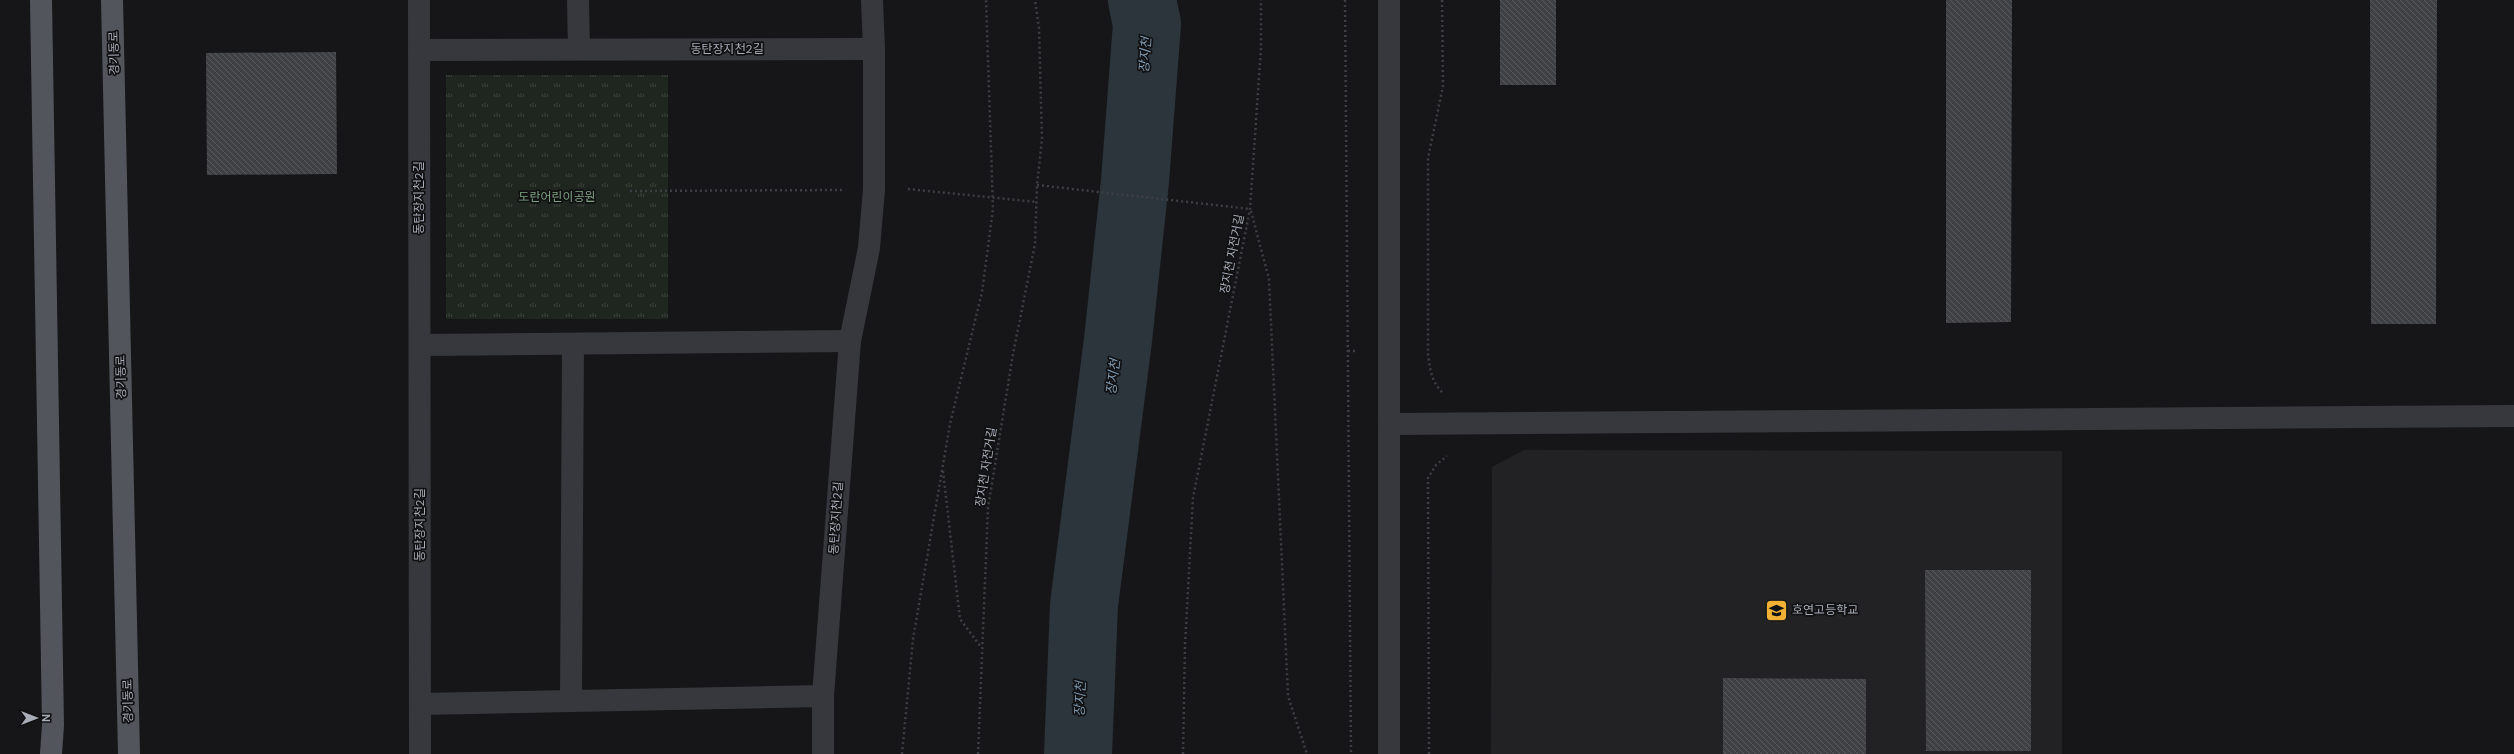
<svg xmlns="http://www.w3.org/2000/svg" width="2514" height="754" font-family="'DM Sans','Noto Sans KR',sans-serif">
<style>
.built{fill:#222225}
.park{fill:url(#park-tufts)}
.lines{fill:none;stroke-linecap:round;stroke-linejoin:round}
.river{stroke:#2c353c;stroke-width:68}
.building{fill:url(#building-back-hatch)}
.path{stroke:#3d3f44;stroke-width:2.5;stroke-dasharray:2 3;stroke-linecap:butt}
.minor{stroke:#37383d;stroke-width:22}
.major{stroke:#53555c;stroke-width:22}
.labels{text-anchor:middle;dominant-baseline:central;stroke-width:3.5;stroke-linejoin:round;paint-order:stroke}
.street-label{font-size:12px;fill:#a8adb8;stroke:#111113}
.park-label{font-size:12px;fill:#7fa381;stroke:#111113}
.poi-label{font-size:12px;fill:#a8adb8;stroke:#111113;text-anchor:start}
.water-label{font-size:13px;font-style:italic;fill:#7f9bb3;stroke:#111113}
</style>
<defs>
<pattern id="park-tufts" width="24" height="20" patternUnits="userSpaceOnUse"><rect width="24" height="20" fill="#1e261f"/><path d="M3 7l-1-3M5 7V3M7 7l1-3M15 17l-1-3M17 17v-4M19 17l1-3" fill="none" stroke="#3c433d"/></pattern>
<pattern id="building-back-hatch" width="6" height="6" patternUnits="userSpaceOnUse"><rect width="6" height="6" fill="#404145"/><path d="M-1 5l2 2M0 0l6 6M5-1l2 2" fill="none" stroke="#595a5e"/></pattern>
</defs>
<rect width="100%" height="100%" fill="#161618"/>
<polygon class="built" points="1524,450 2062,451 2062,754 1491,754 1492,467"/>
<rect class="park" x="446" y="75" width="222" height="244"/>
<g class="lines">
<polyline class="river" points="1078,754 1084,605 1118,340 1135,181 1147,24 1142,0"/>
</g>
<g class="building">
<rect x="1500" y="0" width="56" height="85"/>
<polygon points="1946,0 2012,0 2011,322 1946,323"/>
<polygon points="2370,0 2437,0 2436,324 2371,324"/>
<polygon points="336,52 337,174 207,175 206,53"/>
<polygon points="1925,570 2031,570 2031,751 1926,751"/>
<polygon points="1723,678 1866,679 1866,754 1723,754"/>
</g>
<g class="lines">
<g class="path">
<polyline points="1345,0 1351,754"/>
<path d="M1442,0L1443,86L1428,158V354C1430,369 1431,381 1442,392"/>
<polyline points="1037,185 1250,209"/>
<polyline points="908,189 1037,202"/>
<polyline points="630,191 843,190"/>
<polyline points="1251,211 1269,279 1288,696 1307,754"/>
<polyline points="1348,351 1358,351"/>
<polyline points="943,471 960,619 981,647"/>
<polyline points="902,754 913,639 950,424 982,292 993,209 986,0"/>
<polyline points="978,754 988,508 1013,354 1035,244 1037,185 1042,139 1039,28 1035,0"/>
<polyline points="1183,754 1185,645 1193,498 1250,209 1261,48 1261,0"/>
<polyline points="1429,754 1428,478 1436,465 1447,456"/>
</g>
<g class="minor">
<polyline points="419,0 420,754"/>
<polyline points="578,0 579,49"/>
<polyline points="1389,0 1389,754"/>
<polyline points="419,50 874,49"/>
<polyline points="420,345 850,341"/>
<polyline points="1389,424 2514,416"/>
<polyline points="571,701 573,344"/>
<polyline points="420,704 823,696"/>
<polyline points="823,754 823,696 850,341 869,248 874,189 874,49 872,0"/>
</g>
<g class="major">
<polyline points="41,0 53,725 51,754"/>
<polyline points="112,0 129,754"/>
</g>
</g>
<defs>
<symbol id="school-square" viewBox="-11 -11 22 22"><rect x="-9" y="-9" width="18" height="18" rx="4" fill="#f2b134" stroke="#111113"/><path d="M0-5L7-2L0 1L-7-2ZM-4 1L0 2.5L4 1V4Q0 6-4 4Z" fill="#111"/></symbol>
</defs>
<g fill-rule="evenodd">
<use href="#school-square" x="1764" y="598" width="25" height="25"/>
</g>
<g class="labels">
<g class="street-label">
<text x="727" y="49">동탄장지천2길</text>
<text transform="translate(114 53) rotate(-91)">경기동로</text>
<text transform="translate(419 198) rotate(-90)">동탄장지천2길</text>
<text transform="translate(1232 254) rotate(-79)">장지천 자전거길</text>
<text transform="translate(121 377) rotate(-91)">경기동로</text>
<text transform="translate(986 467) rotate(-81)">장지천 자전거길</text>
<text transform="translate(836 518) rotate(-86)">동탄장지천2길</text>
<text transform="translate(420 525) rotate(-90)">동탄장지천2길</text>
<text transform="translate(128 701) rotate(-91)">경기동로</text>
</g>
<g class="park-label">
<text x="557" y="197">도란어린이공원</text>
</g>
<g class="poi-label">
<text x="1792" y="610">호연고등학교</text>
</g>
<g class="water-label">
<text transform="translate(1145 55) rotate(-86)">장지천</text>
<text transform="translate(1113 377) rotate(-83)">장지천</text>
<text transform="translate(1080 699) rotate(-88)">장지천</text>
</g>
</g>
<g transform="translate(36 718) rotate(90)" stroke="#111113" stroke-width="3" paint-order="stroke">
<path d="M0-3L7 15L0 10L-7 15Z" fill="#a8adb8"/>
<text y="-6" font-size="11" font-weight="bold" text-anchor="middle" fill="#a8adb8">N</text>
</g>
</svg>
